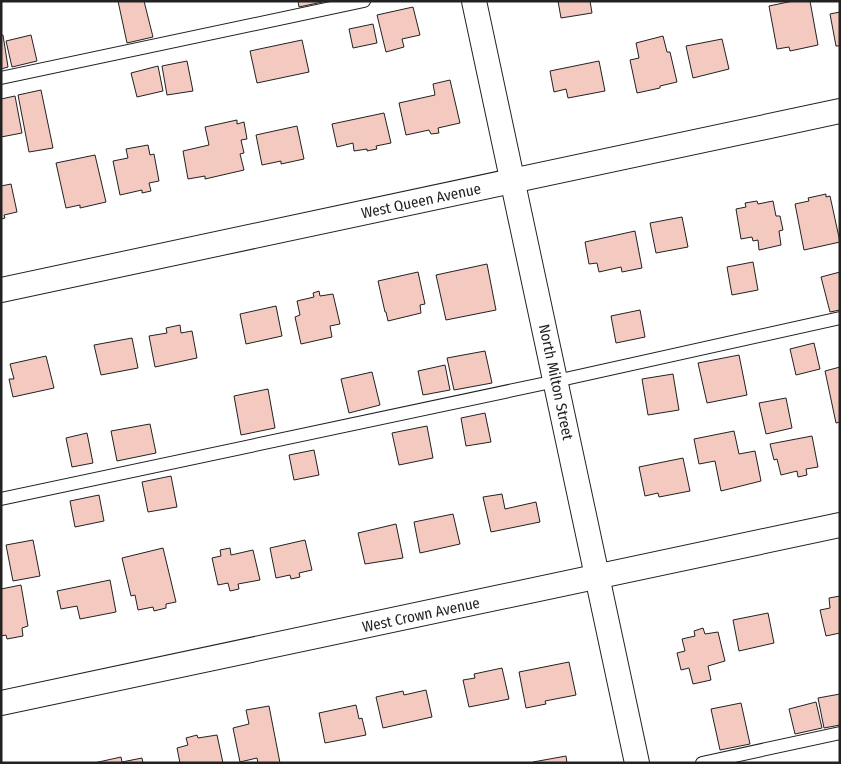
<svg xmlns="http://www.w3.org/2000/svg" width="841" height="764" font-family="'Fira Sans Condensed',sans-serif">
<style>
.building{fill:#f3c9c0;stroke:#222}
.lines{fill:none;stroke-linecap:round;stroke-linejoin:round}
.service-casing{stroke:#222;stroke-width:14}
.minor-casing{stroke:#222;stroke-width:26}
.service{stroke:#fff;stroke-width:12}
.minor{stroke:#fff;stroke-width:24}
.labels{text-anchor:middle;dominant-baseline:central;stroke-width:4;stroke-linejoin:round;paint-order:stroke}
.street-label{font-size:15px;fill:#222;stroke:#fff}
</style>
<rect width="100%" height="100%" fill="#fff"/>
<g class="building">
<polygon points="118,1 144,1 153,37 127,43"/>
<polygon points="298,1 327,1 299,7"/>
<polygon points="558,1 590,1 592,13 561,18"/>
<polygon points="793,1 810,1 818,45 790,51 789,47 777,49 769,6"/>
<polygon points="413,7 420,35 402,39 404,47 386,52 377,15"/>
<polygon points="840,12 840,46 836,46 830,14"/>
<polygon points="373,24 377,43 353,48 349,29"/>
<polygon points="1,35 3,35 8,67 1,69"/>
<polygon points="31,35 37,61 12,67 6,41"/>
<polygon points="663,36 667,52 670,52 677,82 660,86 660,88 637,93 630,60 639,58 636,43"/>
<polygon points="722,39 729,69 693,78 686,46"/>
<polygon points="302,40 309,72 257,83 250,51"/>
<polygon points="187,61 193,91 167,95 162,66"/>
<polygon points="599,61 605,91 568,98 566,89 554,92 550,71"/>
<polygon points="158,66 163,91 137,97 131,73"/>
<polygon points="450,80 460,123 438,128 439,133 431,134 429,130 406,135 399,103 435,95 433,84"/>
<polygon points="41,90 53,148 29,152 18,95"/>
<polygon points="15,96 22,133 1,137 1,99"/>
<polygon points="384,113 391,143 376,146 377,149 367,151 367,149 354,151 353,143 337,147 332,124"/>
<polygon points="237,120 237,124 244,122 247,139 241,140 244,153 240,154 244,170 205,179 205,176 188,179 183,151 209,145 205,127"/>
<polygon points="297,126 304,159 281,164 281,161 262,165 256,135"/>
<polygon points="148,145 150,155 154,154 159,181 149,183 151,191 142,193 142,190 120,195 113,161 128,158 126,149"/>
<polygon points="95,155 106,202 80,208 80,205 66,208 56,163"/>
<polygon points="11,184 17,212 4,215 5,218 1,219 1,186"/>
<polygon points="826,194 826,197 830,196 840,242 804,250 795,204 809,201 808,198"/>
<polygon points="757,201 758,204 773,201 776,216 780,216 783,230 779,231 781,245 759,250 758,240 753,241 752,237 741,239 736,209 746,207 745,203"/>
<polygon points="682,217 688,247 656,253 650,223"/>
<polygon points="635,231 642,268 622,272 621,267 599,272 597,263 589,264 585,242"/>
<polygon points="753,262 758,290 732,295 727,267"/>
<polygon points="487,264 496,310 446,320 436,275"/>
<polygon points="418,272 425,304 420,305 421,313 388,321 386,312 385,312 378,281"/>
<polygon points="840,272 840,310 830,312 821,277"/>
<polygon points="319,291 320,296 333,294 340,324 330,326 332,337 301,344 295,317 300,315 297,301 314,297 313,293"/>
<polygon points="276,306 282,336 246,344 240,314"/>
<polygon points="640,310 645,337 616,343 611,316"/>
<polygon points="180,325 181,333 192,331 197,358 155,367 149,336 167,333 166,328"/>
<polygon points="132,338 138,368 101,375 94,345"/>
<polygon points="814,343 820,369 796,375 790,349"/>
<polygon points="485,351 492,383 454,390 447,358"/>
<polygon points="739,355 747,395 707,403 698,363"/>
<polygon points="46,356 54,388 13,397 9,379 14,379 10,364"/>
<polygon points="445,365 450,390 423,395 418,371"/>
<polygon points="840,367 840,422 836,423 825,371"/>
<polygon points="372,372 380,405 349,413 341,379"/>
<polygon points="673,374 679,410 648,415 642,379"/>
<polygon points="268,389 275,428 241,435 234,396"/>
<polygon points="786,398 792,428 766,434 759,403"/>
<polygon points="485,413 491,442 466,446 461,418"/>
<polygon points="150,424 156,453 117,461 111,431"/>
<polygon points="427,426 433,458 399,465 392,433"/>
<polygon points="734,431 739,454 755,451 761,481 721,491 715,461 699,464 694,439"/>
<polygon points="87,433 93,463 72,467 66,438"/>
<polygon points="812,436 818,467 806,469 807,475 798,477 797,471 781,475 777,459 774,460 770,444"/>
<polygon points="314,450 319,475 294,480 289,455"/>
<polygon points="683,458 690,491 659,497 658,493 645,496 639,467"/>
<polygon points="171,476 177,507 148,512 142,482"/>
<polygon points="502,494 505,509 536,502 540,522 491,532 483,497"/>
<polygon points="99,495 104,521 75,527 70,501"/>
<polygon points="453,514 460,544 420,553 414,522"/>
<polygon points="396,524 403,558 365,564 358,533"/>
<polygon points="33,540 40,576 13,581 6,545"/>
<polygon points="305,540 312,570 299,573 300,577 291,579 290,575 276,578 270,548"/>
<polygon points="163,548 176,602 166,604 166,608 154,611 153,607 138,610 135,595 131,596 122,558"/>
<polygon points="230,548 231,555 253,550 260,580 238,584 239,589 230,591 228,583 218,585 212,558 221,556 220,550"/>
<polygon points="110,580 116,612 80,619 77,606 61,609 57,591"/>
<polygon points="21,585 28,626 22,628 23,636 7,639 6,635 1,636 1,589"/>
<polygon points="840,596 840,633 826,636 820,610 830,608 829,598"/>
<polygon points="768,613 774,643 739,651 733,620"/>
<polygon points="703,628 705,634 718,632 725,661 708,666 711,680 693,684 689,668 681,670 677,653 685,651 682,639 695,636 694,631"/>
<polygon points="569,662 576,695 545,701 546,704 526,708 519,672"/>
<polygon points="502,668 509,699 469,707 463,680 475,678 474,674"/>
<polygon points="426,690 432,717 383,728 376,697 403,691 404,695"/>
<polygon points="840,694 840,725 824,728 818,698"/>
<polygon points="816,702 822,728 795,734 789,709"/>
<polygon points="741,703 750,744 720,750 711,709"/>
<polygon points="356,705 359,719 362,718 366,735 325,743 319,713"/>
<polygon points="269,706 280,763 258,763 257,758 240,762 233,728 249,724 246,710"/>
<polygon points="197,735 198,738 217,735 223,763 180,763 177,748 188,745 186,738"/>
<polygon points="566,756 567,763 534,763 533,762"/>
<polygon points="121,757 122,762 142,758 143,763 94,763"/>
</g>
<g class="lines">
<defs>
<g id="service">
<polyline points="1,78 364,1"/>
<polyline points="1,499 556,381 840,318"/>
<polyline points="702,763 840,733"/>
</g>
<g id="minor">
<polyline points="474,1 637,763"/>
<polyline points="1,290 840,111"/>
<polyline points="1,703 840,525"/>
</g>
</defs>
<use href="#service" class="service-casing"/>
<use href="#minor" class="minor-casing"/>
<use href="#service" class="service"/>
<use href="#minor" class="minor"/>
</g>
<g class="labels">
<g class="street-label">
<text transform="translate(421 201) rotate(-12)">West Queen Avenue</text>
<text transform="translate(556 382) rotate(78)">North Milton Street</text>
<text transform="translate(421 615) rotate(-12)">West Crown Avenue</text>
</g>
</g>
<rect width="841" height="764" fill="none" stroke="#222222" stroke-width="5"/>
</svg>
